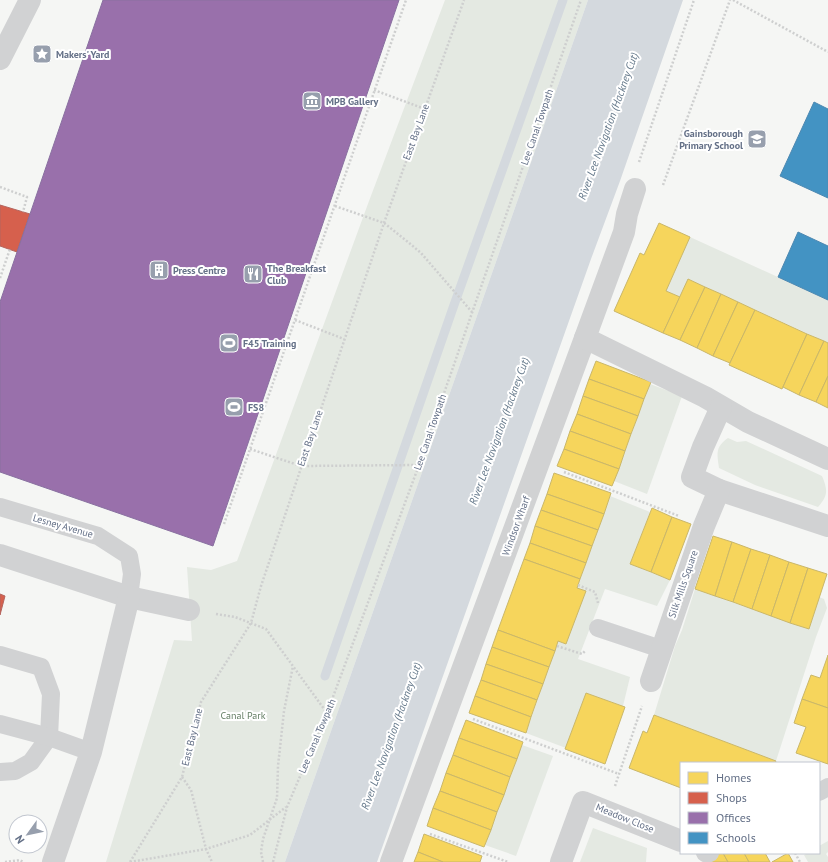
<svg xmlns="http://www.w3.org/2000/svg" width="828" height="862" font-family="'PT Sans',sans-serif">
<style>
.green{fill:#e4e9e2}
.water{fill:#d4d9de}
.homes{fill:#f6d55c;stroke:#cab769}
.shops{fill:#d6604d;stroke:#b4655e}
.offices{fill:#9970ab;stroke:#8970a0}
.schools{fill:#4393c3;stroke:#4d88b1}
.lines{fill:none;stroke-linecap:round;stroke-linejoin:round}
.stream{stroke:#d4d9de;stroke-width:9}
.path{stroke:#cecfcf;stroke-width:2.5;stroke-dasharray:2 2;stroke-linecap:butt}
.service{stroke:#d1d2d3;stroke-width:18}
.pedestrian{stroke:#d1d2d3;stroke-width:22}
.minor{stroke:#d1d2d3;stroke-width:22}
.labels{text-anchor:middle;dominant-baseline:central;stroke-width:4;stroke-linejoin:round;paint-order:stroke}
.poi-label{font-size:10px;font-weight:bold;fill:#647087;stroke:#fff;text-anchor:start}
.street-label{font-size:10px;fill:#647087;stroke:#fff}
.park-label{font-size:10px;fill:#637d63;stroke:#fff}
.water-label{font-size:11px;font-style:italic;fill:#64788a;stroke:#fff}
</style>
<rect width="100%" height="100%" fill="#f5f6f4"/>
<g class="green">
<polygon points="445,0 588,0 285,862 106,862 174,640 192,641 187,567 211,570 237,561 369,201"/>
<polygon points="690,237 828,300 828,343 688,279 680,297 666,291"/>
<polygon points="650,384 682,396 647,494 614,481"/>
<path d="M728,438L737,442L746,441L822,476C828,490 828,496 818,507L755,485L719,468C717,454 715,447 728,438Z"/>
<polygon points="610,496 650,512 630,564 670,580 657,606 605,589 578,659 630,677 623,706 586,693 566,748 526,733 558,641 566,644 585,591 577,588"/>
<polygon points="695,589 808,629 819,597 824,599 827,608 816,637 776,761 654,715 675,646 682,630"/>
<polygon points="522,745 553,756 516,856 485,845"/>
<polygon points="593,828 647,848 646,862 580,862"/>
<polygon points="828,841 828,852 826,854 828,857 828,862 808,862 804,855 808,853 819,853 819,846"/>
</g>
<polygon class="water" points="588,0 683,0 620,181 591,259 377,862 285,862"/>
<g class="homes">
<polygon points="659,223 690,237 666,291 680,297 663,333 614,311 640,253 644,255"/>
<polygon points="688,279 705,287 680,340 663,333"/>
<polygon points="705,287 721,294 697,348 680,340"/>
<polygon points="721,294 738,302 713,356 697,348"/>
<polygon points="738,302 755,310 730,363 713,356"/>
<polygon points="755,310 807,334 782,389 729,365"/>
<polygon points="807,334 824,341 799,395 783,387"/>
<polygon points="824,341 828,343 828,376 816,402 799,395"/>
<polygon points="596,361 651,382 644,399 589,379"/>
<polygon points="828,376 828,408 816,402"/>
<polygon points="589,379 644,399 638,416 583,396"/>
<polygon points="583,396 638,416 631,434 577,414"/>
<polygon points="577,414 631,434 625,451 570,431"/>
<polygon points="570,431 625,451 619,469 564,449"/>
<polygon points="564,449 619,469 612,486 557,466"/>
<polygon points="554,473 611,493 604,514 547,494"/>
<polygon points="547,494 604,514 598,530 541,510"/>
<polygon points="652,508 672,517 651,572 630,564"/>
<polygon points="541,510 598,530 592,546 535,526"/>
<polygon points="672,517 691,524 670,580 651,572"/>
<polygon points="535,526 592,546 586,563 530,543"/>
<polygon points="713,536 732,542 715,596 695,589"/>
<polygon points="732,542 751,549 733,602 715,596"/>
<polygon points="530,543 586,563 580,579 524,559"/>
<polygon points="751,549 770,555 752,609 733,602"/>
<polygon points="770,555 789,562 771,616 752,609"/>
<polygon points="524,559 580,579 577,588 586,591 566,644 558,641 555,651 498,630"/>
<polygon points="789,562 808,568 790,623 771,616"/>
<polygon points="808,568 827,574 809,629 790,623"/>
<polygon points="498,630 555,651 549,667 492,647"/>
<polygon points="492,647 549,667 543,684 486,664"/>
<polygon points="828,655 828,708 802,699 811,675 820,678"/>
<polygon points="486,664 543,684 537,700 481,680"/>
<polygon points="481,680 537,700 531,717 475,696"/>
<polygon points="586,693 625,707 605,764 565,749"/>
<polygon points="475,696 531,717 526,733 469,713"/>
<polygon points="802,699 828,708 828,764 796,753 806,727 794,723"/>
<polygon points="654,715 776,761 775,763 681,763 681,788 629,768 643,731 647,733"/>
<polygon points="466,720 523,742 517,759 459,738"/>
<polygon points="459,738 517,759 510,777 453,755"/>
<polygon points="453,755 510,777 504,795 446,773"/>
<polygon points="446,773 504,795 497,812 440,791"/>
<polygon points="440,791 497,812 491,830 433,808"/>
<polygon points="433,808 491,830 484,847 427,826"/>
<polygon points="424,834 482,856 480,862 443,862 418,852"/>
<polygon points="418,852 443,862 414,862"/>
<polygon points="720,853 723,853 728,862 707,862"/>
<polygon points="723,853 744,853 749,862 728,862"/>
<polygon points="744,853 765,853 770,862 749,862"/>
<polygon points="788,853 793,862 772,862"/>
</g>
<g class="shops">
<polygon points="0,205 30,214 17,252 0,246"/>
<polygon points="0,594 5,596 0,615"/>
</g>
<polygon class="offices" points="103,0 399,0 213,546 0,472 0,302"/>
<g class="schools">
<polygon points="814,102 828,109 828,198 780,176"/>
<polygon points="798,232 828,246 828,300 778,277"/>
</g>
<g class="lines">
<polyline class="stream" points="325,676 454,305 563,0"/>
<g class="path">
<polyline points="733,0 828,52"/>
<polyline points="374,90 425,109"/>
<polyline points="639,162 694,0"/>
<polyline points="663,185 730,0"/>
<polyline points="0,187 27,197 23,212"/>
<polyline points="335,206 384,223 408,242 421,253 472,312"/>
<polyline points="0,278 10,249"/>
<polyline points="295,320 344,339"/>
<polyline points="250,449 301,466 419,465"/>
<polyline points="564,472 679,516"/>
<polyline points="224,524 406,0"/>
<polyline points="578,585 595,592 598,603"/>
<polyline points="216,614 235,617 266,629 327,713"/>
<polyline points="557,646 582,654 586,650"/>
<polyline points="473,719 619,774"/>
<polyline points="182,777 191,790 206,849 212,862"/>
<polyline points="615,786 642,706"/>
<polyline points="430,834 508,862"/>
<polyline points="795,853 800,862"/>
<polyline points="5,862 20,860 23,862"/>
<polyline points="130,862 182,777 201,702 251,623 261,586 384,223 464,0"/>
<polyline points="130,862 206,849 250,835 286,807"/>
<polyline points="263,862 261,852 263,839 277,798 278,766 284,711 293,666"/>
<polyline points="273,862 287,807 327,713 419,465 581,0"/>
</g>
<g class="service">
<polyline points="0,507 98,536 129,556 132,574 129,597"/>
<polyline points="598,628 661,649"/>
<polyline points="0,655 41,667 51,694 49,737 31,762 15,771 0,772"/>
<polyline points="0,724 49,737 91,752"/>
<polyline points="819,792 828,787"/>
<polyline points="705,853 707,854 710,853"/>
</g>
<g class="pedestrian">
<polyline points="0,59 30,0"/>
<polyline points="391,862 585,338"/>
</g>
<g class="minor">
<polyline points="635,189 627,214 624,232 585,338 705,397 748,422 828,459"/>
<polyline points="721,407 703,447 692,477 719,490 828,526"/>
<polyline points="0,555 129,597 189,610"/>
<polyline points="651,681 704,526 719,490"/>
<polyline points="53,862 91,752 129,597"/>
<polyline points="561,862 583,802 681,841"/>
</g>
</g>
<defs>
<symbol id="sight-square" viewBox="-11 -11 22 22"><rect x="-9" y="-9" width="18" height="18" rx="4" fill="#979fad" stroke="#fff"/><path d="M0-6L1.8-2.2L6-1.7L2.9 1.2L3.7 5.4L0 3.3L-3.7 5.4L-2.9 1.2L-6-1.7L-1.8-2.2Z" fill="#fff"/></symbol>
<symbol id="museum-square" viewBox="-11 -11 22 22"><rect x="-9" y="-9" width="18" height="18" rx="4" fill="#979fad" stroke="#fff"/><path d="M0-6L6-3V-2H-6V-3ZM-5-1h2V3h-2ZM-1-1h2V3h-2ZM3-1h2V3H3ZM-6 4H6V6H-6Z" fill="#fff"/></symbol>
<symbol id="school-square" viewBox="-11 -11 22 22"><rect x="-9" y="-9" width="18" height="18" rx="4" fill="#979fad" stroke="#fff"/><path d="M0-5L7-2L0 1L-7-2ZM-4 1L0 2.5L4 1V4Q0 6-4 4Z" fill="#fff"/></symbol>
<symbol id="building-square" viewBox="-11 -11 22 22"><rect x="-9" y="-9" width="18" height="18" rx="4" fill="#979fad" stroke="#fff"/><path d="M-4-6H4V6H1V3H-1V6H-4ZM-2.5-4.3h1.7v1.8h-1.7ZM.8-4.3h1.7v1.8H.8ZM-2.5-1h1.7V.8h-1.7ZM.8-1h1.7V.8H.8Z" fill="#fff"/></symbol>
<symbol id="restaurant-square" viewBox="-11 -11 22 22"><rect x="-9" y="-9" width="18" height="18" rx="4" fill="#979fad" stroke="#fff"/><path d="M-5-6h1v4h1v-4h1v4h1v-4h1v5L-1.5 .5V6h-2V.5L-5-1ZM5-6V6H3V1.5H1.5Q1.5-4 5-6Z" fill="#fff"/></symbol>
<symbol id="stadium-square" viewBox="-11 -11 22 22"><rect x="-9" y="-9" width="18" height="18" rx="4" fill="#979fad" stroke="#fff"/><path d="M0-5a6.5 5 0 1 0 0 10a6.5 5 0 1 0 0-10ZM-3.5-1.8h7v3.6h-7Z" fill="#fff"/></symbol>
</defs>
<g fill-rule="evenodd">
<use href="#sight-square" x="31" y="43" width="22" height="22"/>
<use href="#museum-square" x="301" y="90" width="22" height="22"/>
<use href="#school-square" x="746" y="128" width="22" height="22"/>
<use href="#building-square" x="148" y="259" width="22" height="22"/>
<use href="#restaurant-square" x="242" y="263" width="22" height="22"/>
<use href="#stadium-square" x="218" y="332" width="22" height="22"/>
<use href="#stadium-square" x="223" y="396" width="22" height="22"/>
</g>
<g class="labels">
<g class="poi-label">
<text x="56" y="54">Makers' Yard</text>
<text x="326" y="101">MPB Gallery</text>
<text x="743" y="133" text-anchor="end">Gainsborough<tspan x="743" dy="12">Primary School</tspan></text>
<text x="267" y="268">The Breakfast<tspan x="267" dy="12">Club</tspan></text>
<text x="173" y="270">Press Centre</text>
<text x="243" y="343">F45 Training</text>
<text x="248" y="407">FS8</text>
</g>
<g class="street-label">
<text transform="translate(537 127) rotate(-71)">Lee Canal Towpath</text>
<text transform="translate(416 132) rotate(-70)">East Bay Lane</text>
<text transform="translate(430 432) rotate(-71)">Lee Canal Towpath</text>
<text transform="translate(310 438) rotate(-71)">East Bay Lane</text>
<text transform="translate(63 526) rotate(16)">Lesney Avenue</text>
<text transform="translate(516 526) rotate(-70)">Windsor Wharf</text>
<text transform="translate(683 584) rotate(-71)">Silk Mills Square</text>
<text transform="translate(317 736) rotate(-67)">Lee Canal Towpath</text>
<text transform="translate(192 737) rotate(-76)">East Bay Lane</text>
<text transform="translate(625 818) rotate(22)">Meadow Close</text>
</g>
<g class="park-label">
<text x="243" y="715">Canal Park</text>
</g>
<g class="water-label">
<text transform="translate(608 126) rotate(-70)">River Lee Navigation (Hackney Cut)</text>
<text transform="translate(499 431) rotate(-70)">River Lee Navigation (Hackney Cut)</text>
<text transform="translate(391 736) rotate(-70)">River Lee Navigation (Hackney Cut)</text>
</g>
</g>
<rect x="680" y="762" width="140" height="92" fill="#ffffff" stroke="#c1c6cf"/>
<rect x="688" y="772" width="20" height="12" fill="#f6d55c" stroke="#c1c6cf"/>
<text x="716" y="782" font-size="12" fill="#647087">Homes</text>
<rect x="688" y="792" width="20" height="12" fill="#d6604d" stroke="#c1c6cf"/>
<text x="716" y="802" font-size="12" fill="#647087">Shops</text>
<rect x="688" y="812" width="20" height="12" fill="#9970ab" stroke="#c1c6cf"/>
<text x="716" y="822" font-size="12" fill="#647087">Offices</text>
<rect x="688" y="832" width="20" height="12" fill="#4393c3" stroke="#c1c6cf"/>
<text x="716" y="842" font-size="12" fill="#647087">Schools</text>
<g transform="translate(28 834) rotate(237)"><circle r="19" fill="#ffffff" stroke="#c1c6cf"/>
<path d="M0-3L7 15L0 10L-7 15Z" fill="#979fad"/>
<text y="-6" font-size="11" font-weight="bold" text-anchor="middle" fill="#647087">N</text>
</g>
</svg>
